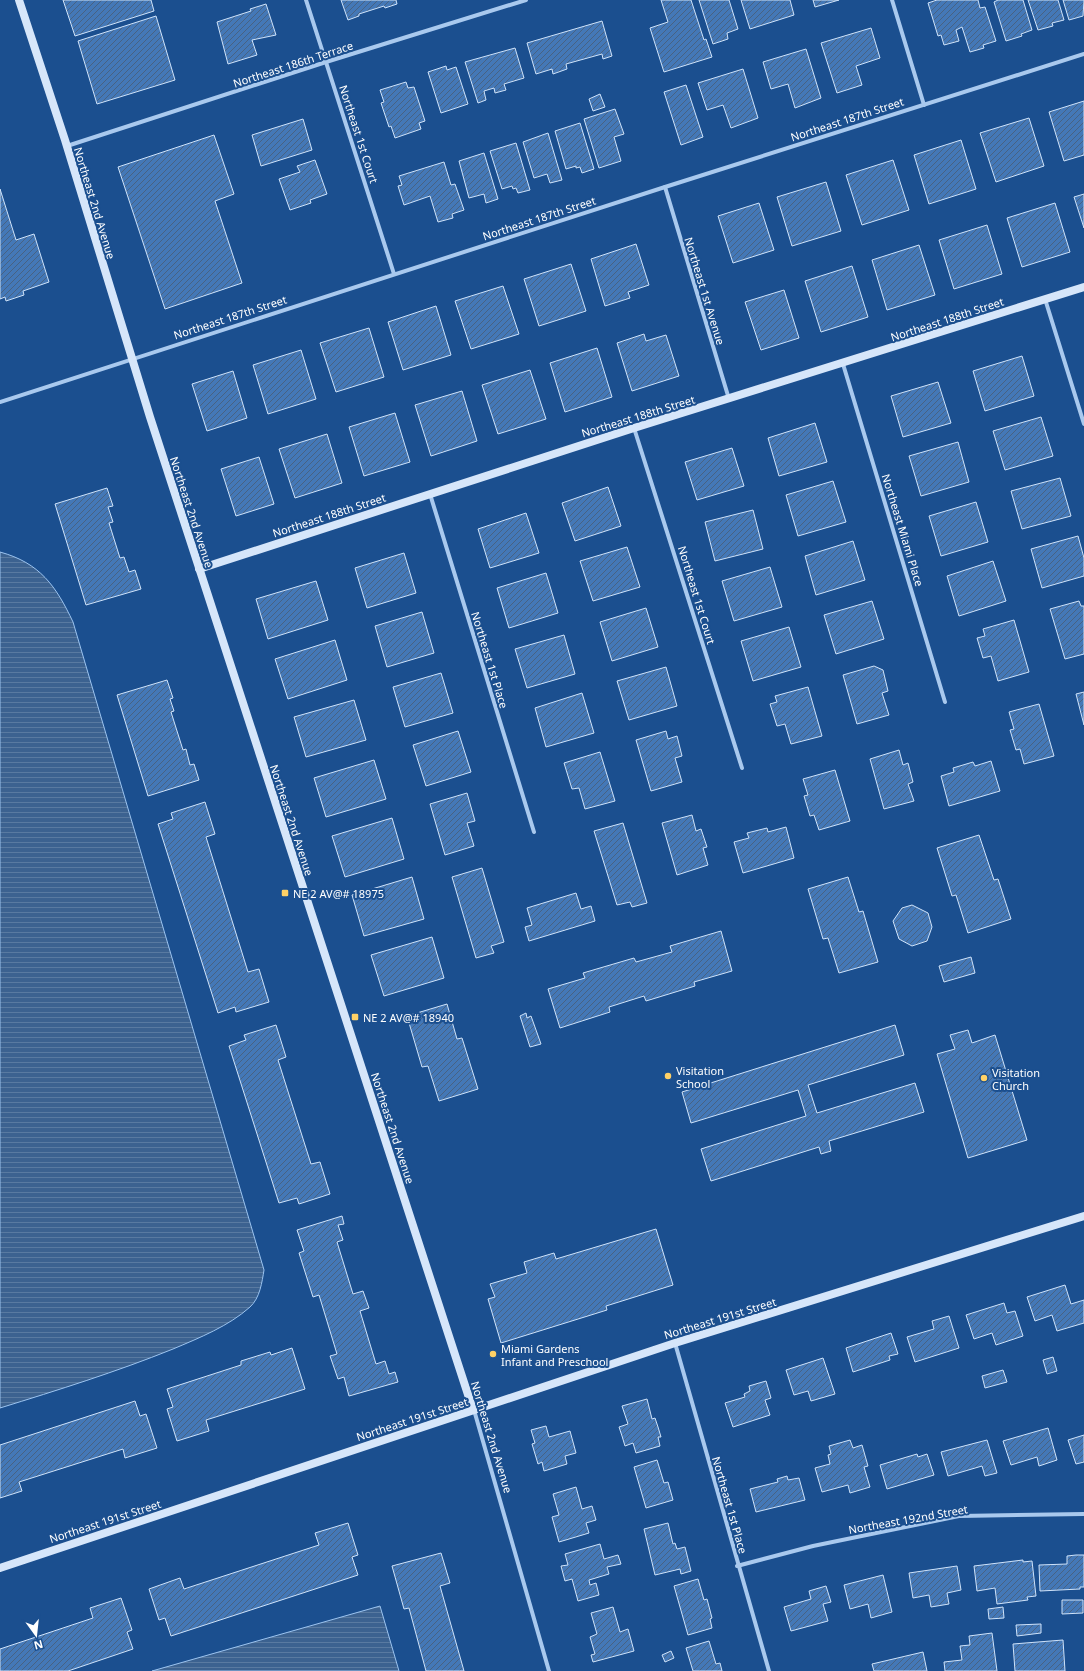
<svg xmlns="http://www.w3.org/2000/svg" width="1084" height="1671" font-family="'Noto Sans',sans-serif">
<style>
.water{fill:url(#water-rules);stroke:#9cc4f0}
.building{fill:url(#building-hatch);stroke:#cfe3fa}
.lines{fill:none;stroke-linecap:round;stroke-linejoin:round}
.street{stroke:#a9c9ee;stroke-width:4}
.secondary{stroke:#d6e6fa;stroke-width:8}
.poi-dot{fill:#ffd166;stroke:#1b4f8f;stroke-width:1.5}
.labels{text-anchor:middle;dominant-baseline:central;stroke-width:4;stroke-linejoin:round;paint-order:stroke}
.street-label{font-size:11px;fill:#fff;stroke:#1b4f8f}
.poi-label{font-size:11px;fill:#fff;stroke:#1b4f8f;text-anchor:start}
</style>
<defs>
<pattern id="water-rules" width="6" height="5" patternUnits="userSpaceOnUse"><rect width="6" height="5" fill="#3c6290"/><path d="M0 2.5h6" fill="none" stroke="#597aa1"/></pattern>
<pattern id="building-hatch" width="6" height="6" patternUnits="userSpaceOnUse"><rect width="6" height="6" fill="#4478b7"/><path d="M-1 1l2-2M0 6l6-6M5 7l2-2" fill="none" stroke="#486282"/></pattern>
</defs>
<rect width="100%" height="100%" fill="#1b4f8f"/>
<g class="water">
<path d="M0,552C40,563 56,586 73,622L264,1270C262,1282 260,1298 250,1307C229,1326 199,1338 173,1349C116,1372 58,1390 0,1408Z"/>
<polygon points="380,1606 399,1671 152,1671"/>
</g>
<g class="building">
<polygon points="63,0 151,0 154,11 75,36"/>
<polygon points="341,0 396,0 397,4 385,8 384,6 359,14 359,16 348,20"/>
<polygon points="661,0 691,0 704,40 706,39 712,57 664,72 650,28 668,22"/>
<polygon points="699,0 729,0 738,29 727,33 728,39 713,44"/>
<polygon points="741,0 790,0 794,15 750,29"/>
<polygon points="813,0 839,0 815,7"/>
<polygon points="937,0 978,0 980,8 985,7 996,41 983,45 984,48 970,52 962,27 956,30 959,41 944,45 941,35 938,36 928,3"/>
<polygon points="998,0 1023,0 1032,30 1021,34 1022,36 1006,41 994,2"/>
<polygon points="1028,0 1058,0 1064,20 1052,23 1053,26 1038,30"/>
<polygon points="1063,0 1084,0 1083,16 1069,20"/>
<polygon points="266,4 276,35 252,40 257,55 228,64 217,22 251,11 250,9"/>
<polygon points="156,16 175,80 97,104 78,41"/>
<polygon points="602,21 612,56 603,59 602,54 566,64 567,69 553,74 552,69 536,74 527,43"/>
<polygon points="871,28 880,58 856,66 862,85 837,93 821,43"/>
<polygon points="515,48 524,78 504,84 506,90 495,93 494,88 484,91 486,100 478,103 465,62"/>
<polygon points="806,49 821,98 795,108 788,84 771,89 763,62"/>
<polygon points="446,66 447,70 456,67 468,104 441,113 428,72"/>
<polygon points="743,69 758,118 731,128 723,105 707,110 698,83"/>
<polygon points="406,82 408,88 414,87 425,121 419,123 421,129 395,138 391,126 389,127 381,103 384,102 380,90"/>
<polygon points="686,85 703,137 681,145 664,92"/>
<polygon points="600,94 605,107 593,111 589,99"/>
<polygon points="1084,101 1084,155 1064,161 1049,112"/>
<polygon points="615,109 624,134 614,137 621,161 599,168 584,119"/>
<polygon points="1029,118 1044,166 996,182 980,133"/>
<polygon points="303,119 312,150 261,166 252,135"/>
<polygon points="580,123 594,169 582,173 580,167 576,168 576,166 566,169 555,131"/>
<polygon points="548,133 562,180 550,183 547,174 534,178 523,142"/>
<polygon points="214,135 234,194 215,201 242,283 165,309 118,167"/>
<polygon points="961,140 976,189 929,204 914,155"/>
<polygon points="516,143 530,190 518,193 516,188 513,189 512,186 502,189 490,151"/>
<polygon points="484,153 498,199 486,203 484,194 469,198 459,161"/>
<polygon points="315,160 327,194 310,200 311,203 290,210 279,179 300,172 297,166"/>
<polygon points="893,160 909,210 862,225 846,175"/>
<polygon points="444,162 451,185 455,184 464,210 452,214 453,218 438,222 430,196 404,205 398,186 402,185 399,176"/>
<polygon points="826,182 841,231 792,246 777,197"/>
<polygon points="0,189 16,240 34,234 49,282 23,291 24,295 6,301 5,297 0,299"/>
<polygon points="1084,194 1084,228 1074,197"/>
<polygon points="759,203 774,250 733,263 718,216"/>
<polygon points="1055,203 1070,252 1022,267 1007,218"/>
<polygon points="987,225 1002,274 954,289 939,240"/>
<polygon points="636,244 649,285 628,292 630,298 605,306 591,259"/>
<polygon points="919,245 935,295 887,310 872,260"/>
<polygon points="571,264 586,311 539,326 524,279"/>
<polygon points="852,266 868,317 821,332 805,281"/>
<polygon points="503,286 519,334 471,349 455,301"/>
<polygon points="784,290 799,338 761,350 745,302"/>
<polygon points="436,306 451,355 403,370 388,322"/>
<polygon points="369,328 384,377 336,392 320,343"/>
<polygon points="644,334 646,341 666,335 679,376 632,391 617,343"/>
<polygon points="597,348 612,397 565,412 550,363"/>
<polygon points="301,350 316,399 268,414 253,365"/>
<polygon points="1022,356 1034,396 985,411 973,371"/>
<polygon points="530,370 546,419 498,434 482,385"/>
<polygon points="233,371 247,418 207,431 192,384"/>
<polygon points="938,382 951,423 903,437 891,396"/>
<polygon points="462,391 477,441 431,456 415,405"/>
<polygon points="395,413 410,462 364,476 349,427"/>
<polygon points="1041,417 1053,456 1005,470 993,431"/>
<polygon points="815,423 827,462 779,476 768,438"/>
<polygon points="327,434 342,483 295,498 279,449"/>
<polygon points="958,442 969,482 921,496 909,456"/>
<polygon points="732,448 744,486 697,500 685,462"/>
<polygon points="259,457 274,504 236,516 221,469"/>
<polygon points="1060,478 1071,516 1022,529 1011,491"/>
<polygon points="833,481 846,522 798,536 786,495"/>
<polygon points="608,487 621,526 575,541 562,503"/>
<polygon points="107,488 113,506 108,507 113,522 109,523 120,558 124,557 129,572 135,570 141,589 86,605 55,504"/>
<polygon points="976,502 988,542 941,556 929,516"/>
<polygon points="753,510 763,549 715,561 705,522"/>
<polygon points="526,513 539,553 490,568 478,529"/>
<polygon points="1078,536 1084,558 1084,576 1042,588 1031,549"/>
<polygon points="853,541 865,580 816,595 805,556"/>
<polygon points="627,547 640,587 593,601 580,561"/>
<polygon points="404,553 416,593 367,608 355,568"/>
<polygon points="993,561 1006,601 959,616 947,576"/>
<polygon points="770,567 782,607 734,621 722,581"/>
<polygon points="546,573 558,613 509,628 497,588"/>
<polygon points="316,581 328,620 268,639 256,599"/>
<polygon points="872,601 884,639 836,654 824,615"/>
<polygon points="1079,601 1081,606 1084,606 1084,654 1065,659 1050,609"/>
<polygon points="646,608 658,647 612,661 600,622"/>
<polygon points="422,612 434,653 387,667 375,626"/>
<polygon points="1014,620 1029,672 998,681 991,656 983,658 977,638 985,636 983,629"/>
<polygon points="789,627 801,667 753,681 741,641"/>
<polygon points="564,635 575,674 527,688 515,649"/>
<polygon points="335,640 347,680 288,699 275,659"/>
<polygon points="874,666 883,670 888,691 882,693 889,715 857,724 843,675"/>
<polygon points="666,667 677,706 629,720 617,681"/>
<polygon points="441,673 453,713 405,727 393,687"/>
<polygon points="167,680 173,698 170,699 174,711 171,712 183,750 186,749 190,765 194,764 199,780 148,796 117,695"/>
<polygon points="808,687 822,736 791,744 785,724 777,726 770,704 777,702 775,696"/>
<polygon points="1084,692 1084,725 1076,694"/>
<polygon points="582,693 594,733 546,747 535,708"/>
<polygon points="354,700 366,740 306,757 294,717"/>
<polygon points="1039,704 1054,756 1024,764 1020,749 1016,750 1010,730 1014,729 1009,712"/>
<polygon points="458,731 471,772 426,786 413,745"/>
<polygon points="666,731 668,739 677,736 682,756 675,758 682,782 651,791 636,740"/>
<polygon points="899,750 903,765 908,763 913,782 908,784 914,801 884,809 870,759"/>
<polygon points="600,752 615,801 585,809 579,788 572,789 564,763"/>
<polygon points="374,760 386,799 326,817 314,778"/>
<polygon points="991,761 1000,791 949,806 941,776 954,772 953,768 973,762 975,766"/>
<polygon points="835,770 850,821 819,830 814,815 810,816 804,796 808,795 803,779"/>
<polygon points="467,793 475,821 467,823 474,846 445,855 430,804"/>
<polygon points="205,802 215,834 206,837 248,972 259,969 269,1002 236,1012 235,1007 218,1013 158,824 173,819 171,813"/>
<polygon points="692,815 696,831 701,829 707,847 703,848 708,865 677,875 662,823"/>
<polygon points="392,818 404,859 345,877 332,836"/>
<polygon points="623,823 647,903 632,907 630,902 617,905 594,831"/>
<polygon points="786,827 794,858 743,873 734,842 749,838 747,833 767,828 768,832"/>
<polygon points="979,835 994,880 998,879 1011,919 968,933 956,895 952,896 937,848"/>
<polygon points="482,868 504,942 491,946 494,953 476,958 452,877"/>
<polygon points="412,877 424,919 364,936 352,895"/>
<polygon points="848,877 859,912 863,911 878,962 839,973 828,938 823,939 808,889"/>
<polygon points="576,893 581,909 591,906 595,921 529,941 525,927 532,925 527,908"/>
<polygon points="912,905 928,913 932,927 927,941 912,946 899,939 893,921 902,908"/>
<polygon points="721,931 732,971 694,982 695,986 646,1001 644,996 609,1007 610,1012 560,1028 548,989 585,978 583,973 634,958 636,962 672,952 670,946"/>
<polygon points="432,937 444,978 384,996 371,955"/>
<polygon points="971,957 975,973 944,982 939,966"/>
<polygon points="447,1004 457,1039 462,1038 478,1089 439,1101 428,1066 422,1067 407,1016"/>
<polygon points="526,1013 527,1018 531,1016 541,1044 530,1047 520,1016"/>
<polygon points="276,1025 286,1057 278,1060 311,1164 320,1162 330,1194 299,1204 297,1198 279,1203 229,1046 246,1040 244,1035"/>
<polygon points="895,1025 904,1055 808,1085 817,1113 915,1083 924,1112 829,1141 831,1151 821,1154 819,1147 711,1181 701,1149 806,1116 798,1090 691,1123 682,1092"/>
<polygon points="968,1030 972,1043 995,1035 1027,1140 968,1158 937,1054 955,1049 950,1035"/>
<polygon points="342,1216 344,1224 338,1225 343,1240 337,1242 353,1294 363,1291 369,1308 360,1311 376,1364 385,1361 389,1374 395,1372 398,1382 349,1396 344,1377 338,1379 330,1356 337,1354 319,1295 313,1297 299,1253 304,1251 297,1230"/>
<polygon points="656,1229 673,1285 606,1306 607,1310 501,1343 488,1299 495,1297 490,1284 527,1273 524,1262 554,1253 556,1259"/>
<polygon points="1065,1285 1071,1304 1084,1300 1084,1323 1057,1331 1052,1315 1035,1321 1027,1297"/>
<polygon points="1004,1303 1007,1313 1015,1311 1023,1336 996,1345 992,1333 974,1339 966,1315"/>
<polygon points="949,1316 959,1348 915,1362 907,1337 934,1329 932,1321"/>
<polygon points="891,1333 898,1354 889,1356 890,1360 853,1372 846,1348"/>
<polygon points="292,1348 305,1389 206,1420 209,1431 177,1441 167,1409 173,1407 167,1389 241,1365 241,1361 270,1352 271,1355"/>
<polygon points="1053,1357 1057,1371 1047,1374 1043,1360"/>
<polygon points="823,1358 835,1394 811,1401 808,1391 794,1395 786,1370"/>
<polygon points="1003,1370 1007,1382 985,1388 982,1376"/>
<polygon points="766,1381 771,1398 765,1400 770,1415 733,1427 725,1403 745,1397 744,1394 750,1391 749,1386"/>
<polygon points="647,1399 652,1419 655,1418 658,1427 661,1437 658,1437 660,1446 636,1453 633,1443 625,1446 622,1436 619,1427 628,1424 622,1406"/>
<polygon points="135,1401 140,1416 146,1414 157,1448 125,1458 123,1449 19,1482 22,1491 0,1498 0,1445"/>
<polygon points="546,1426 549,1437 570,1431 576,1453 565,1456 567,1464 544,1471 542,1462 538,1464 532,1444 535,1443 531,1430"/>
<polygon points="1048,1428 1057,1460 1039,1466 1037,1457 1011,1465 1003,1441"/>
<polygon points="1084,1435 1084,1462 1076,1464 1068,1440"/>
<polygon points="850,1440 853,1448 862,1445 868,1466 864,1467 870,1487 850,1493 848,1485 822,1492 815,1468 830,1464 828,1455 831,1454 829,1446"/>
<polygon points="987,1440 997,1473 985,1476 982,1466 948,1476 941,1452"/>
<polygon points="917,1454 918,1457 927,1454 934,1475 887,1489 880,1465"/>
<polygon points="657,1460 664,1483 668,1482 673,1500 646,1508 634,1467"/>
<polygon points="787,1476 788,1480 799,1478 805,1500 756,1512 750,1489 778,1482 777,1479"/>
<polygon points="576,1487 582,1509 592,1506 596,1520 586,1523 589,1533 559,1542 552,1517 559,1515 553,1494"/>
<polygon points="348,1523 358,1555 352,1557 358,1575 171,1636 165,1618 159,1620 149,1589 180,1578 184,1589 319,1545 315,1533"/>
<polygon points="668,1523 673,1544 675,1543 677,1549 685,1547 691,1571 681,1574 680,1569 655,1575 644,1529"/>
<polygon points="600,1544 604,1559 618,1555 621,1564 607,1567 609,1574 589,1580 590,1585 596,1583 599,1595 578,1601 572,1579 565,1581 561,1566 568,1565 565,1554"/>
<polygon points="441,1553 450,1583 440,1586 464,1671 426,1671 409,1608 404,1609 392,1566"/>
<polygon points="1076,1555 1084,1555 1084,1587 1080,1587 1080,1589 1040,1591 1039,1565 1067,1564 1067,1556"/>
<polygon points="1023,1560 1023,1562 1032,1561 1036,1596 1027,1597 1028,1600 997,1604 995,1588 977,1591 974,1566"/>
<polygon points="957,1566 961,1590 947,1593 949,1604 931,1607 929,1595 913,1598 909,1573"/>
<polygon points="883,1575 892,1612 871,1618 868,1604 850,1609 844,1585"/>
<polygon points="698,1579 704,1600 707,1599 712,1618 710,1619 712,1628 688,1635 674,1586"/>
<polygon points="826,1586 831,1602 823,1604 828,1621 791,1631 784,1607 811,1599 809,1591"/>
<polygon points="121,1598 132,1630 127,1632 133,1649 68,1671 0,1671 0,1649 93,1618 90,1608"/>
<polygon points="1062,1600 1083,1600 1083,1613 1062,1614"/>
<polygon points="613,1607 620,1632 628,1629 634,1651 593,1662 591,1655 595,1654 590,1637 597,1634 591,1613"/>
<polygon points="1003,1607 1004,1618 989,1619 988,1609"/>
<polygon points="1041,1624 1041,1633 1017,1636 1016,1625"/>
<polygon points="992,1633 997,1671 945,1671 944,1662 962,1660 960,1646 970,1645 969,1636"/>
<polygon points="1063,1640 1065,1671 1015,1671 1013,1644"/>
<polygon points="709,1641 716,1664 720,1663 722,1671 693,1671 686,1648"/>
<polygon points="671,1651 674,1658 665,1662 662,1655"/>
<polygon points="923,1652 927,1671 874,1671 872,1664"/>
</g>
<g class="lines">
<g class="street">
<polyline points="306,0 394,274"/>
<polyline points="892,0 924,105"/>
<polyline points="67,146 326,62 526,0"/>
<polyline points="665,187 729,399"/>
<polyline points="1045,299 1084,424"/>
<polyline points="843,364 945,702"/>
<polyline points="0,402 665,187 1084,54"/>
<polyline points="634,428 742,768"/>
<polyline points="430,494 534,832"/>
<polyline points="675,1343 769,1671"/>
<polyline points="474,1410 549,1671"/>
<polyline points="737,1566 813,1546 959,1516 1084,1514"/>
</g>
<g class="secondary">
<polyline points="19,0 65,140 150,417 473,1410"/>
<polyline points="199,569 634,428 1084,287"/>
<polyline points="0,1568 675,1343 1084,1216"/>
</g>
</g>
<g class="poi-dot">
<rect x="281" y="889" width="8" height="8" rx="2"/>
<rect x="351" y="1013" width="8" height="8" rx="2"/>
<circle cx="668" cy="1076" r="4"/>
<circle cx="984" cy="1078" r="4"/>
<circle cx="493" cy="1354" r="4"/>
</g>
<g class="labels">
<g class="street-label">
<text transform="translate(293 64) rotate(-18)">Northeast 186th Terrace</text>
<text transform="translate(847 119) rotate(-18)">Northeast 187th Street</text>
<text transform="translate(359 134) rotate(72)">Northeast 1st Court</text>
<text transform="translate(95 203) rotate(73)">Northeast 2nd Avenue</text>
<text transform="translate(539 218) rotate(-18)">Northeast 187th Street</text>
<text transform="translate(705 291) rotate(73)">Northeast 1st Avenue</text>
<text transform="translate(230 317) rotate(-18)">Northeast 187th Street</text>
<text transform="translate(947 319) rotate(-18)">Northeast 188th Street</text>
<text transform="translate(638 416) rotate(-17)">Northeast 188th Street</text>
<text transform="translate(192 512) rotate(72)">Northeast 2nd Avenue</text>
<text transform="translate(329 515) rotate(-18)">Northeast 188th Street</text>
<text transform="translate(903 530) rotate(73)">Northeast Miami Place</text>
<text transform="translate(697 595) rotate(73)">Northeast 1st Court</text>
<text transform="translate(490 660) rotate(73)">Northeast 1st Place</text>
<text transform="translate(292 820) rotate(72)">Northeast 2nd Avenue</text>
<text transform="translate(393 1128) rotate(72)">Northeast 2nd Avenue</text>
<text transform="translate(720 1318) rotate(-17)">Northeast 191st Street</text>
<text transform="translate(412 1419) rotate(-18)">Northeast 191st Street</text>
<text transform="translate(492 1437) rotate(73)">Northeast 2nd Avenue</text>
<text transform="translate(730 1505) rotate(74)">Northeast 1st Place</text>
<text transform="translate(908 1519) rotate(-10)">Northeast 192nd Street</text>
<text transform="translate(105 1521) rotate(-18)">Northeast 191st Street</text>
</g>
<g class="poi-label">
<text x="293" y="893">NE 2 AV@# 18975</text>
<text x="363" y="1017">NE 2 AV@# 18940</text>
<text x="676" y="1070">Visitation<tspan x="676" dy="13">School</tspan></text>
<text x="992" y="1072">Visitation<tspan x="992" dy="13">Church</tspan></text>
<text x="501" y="1348">Miami Gardens<tspan x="501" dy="13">Infant and Preschool</tspan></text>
</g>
</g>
<g transform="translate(36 1635) rotate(165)" stroke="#1b4f8f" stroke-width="3" paint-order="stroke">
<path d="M0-3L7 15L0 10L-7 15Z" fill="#ffffff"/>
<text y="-6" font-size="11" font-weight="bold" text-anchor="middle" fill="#ffffff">N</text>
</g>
</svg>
